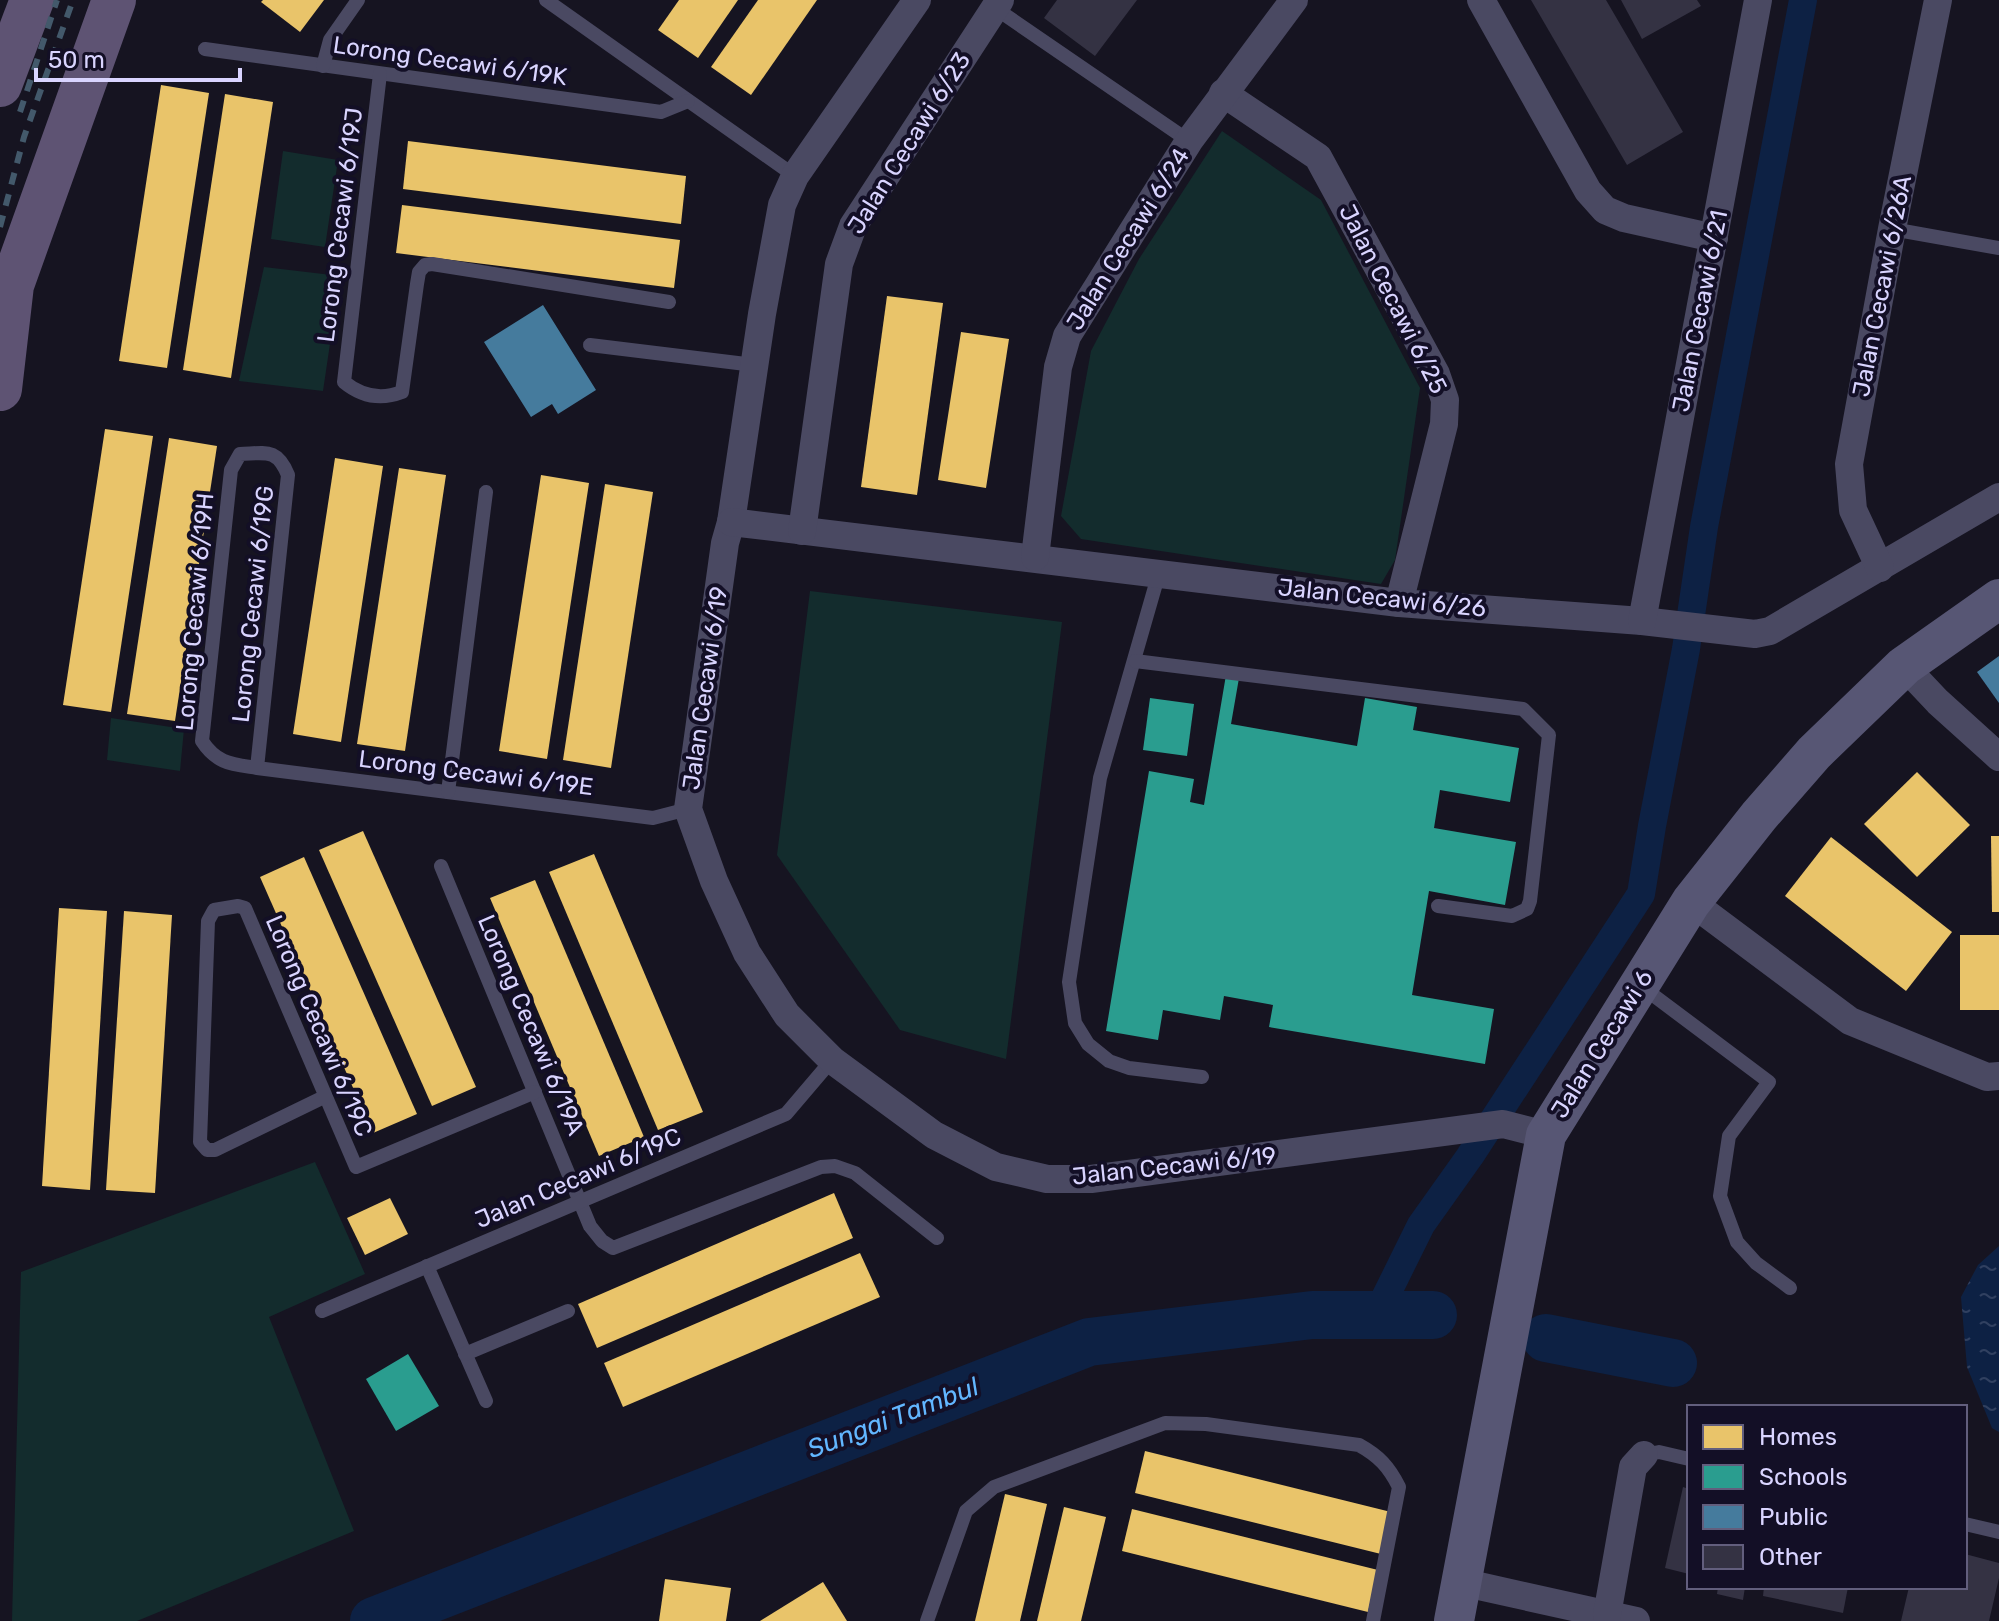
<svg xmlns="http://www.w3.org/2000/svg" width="1999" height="1621" font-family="Rubik,sans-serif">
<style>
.green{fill:#132c2d}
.water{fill:url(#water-ripples)}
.homes{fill:#e9c46a}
.schools{fill:#2a9d8f}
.public{fill:#457b9d}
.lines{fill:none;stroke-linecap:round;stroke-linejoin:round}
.canal{stroke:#0d2144;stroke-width:28}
.river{stroke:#0d2144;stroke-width:48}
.building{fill:#343243}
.lane{stroke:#4a4962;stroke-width:14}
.street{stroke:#4a4962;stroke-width:28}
.secondary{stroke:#575674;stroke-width:40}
.primary{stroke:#5e5373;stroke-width:44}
.rail{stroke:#43596b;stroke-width:6;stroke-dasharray:12 10;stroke-linecap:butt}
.labels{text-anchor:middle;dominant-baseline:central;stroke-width:8;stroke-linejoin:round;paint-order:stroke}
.street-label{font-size:24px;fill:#d9d4ff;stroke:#130f26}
.water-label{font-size:26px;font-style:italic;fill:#62b6ff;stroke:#130f26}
</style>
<defs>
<pattern id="water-ripples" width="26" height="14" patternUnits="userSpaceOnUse" patternTransform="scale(2)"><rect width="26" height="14" fill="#0d2144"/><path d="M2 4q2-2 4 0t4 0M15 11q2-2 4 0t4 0" fill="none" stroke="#304060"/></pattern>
</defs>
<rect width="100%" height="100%" fill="#161421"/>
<g class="green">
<polygon points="1222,131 1321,200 1420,388 1395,560 1381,584 1081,539 1061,516 1091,351 1139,259"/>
<polygon points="283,151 338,160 325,247 271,239"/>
<polygon points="264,267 340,276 323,391 239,381"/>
<polygon points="810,591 1062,622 1006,1059 900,1030 777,855"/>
<polygon points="111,718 184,729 180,771 107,760"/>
<polygon points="315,1162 365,1274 269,1317 354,1531 137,1621 12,1621 21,1272"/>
</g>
<polygon class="water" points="1999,1246 1999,1432 1992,1428 1967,1367 1961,1297 1978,1265"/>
<g class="homes">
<polygon points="263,0 324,0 300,32 261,2"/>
<polygon points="679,0 738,0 698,58 658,30"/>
<polygon points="758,0 817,0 751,95 711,67"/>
<polygon points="161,85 209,93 167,368 119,361"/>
<polygon points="225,94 273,102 231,378 183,370"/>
<polygon points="408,141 686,176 681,224 403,189"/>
<polygon points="402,205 680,240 674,288 396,253"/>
<polygon points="887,296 943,303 917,495 861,487"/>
<polygon points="961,332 1009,339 986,488 938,480"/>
<polygon points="105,429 153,436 111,712 63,705"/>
<polygon points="169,438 217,446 175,721 127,714"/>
<polygon points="335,458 383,466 341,742 293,734"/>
<polygon points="399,468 446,475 405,751 357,744"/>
<polygon points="541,475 589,483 547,759 499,751"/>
<polygon points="605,484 653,492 611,768 563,760"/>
<polygon points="1917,772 1970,825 1917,877 1864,824"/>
<polygon points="363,831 476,1087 432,1106 319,850"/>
<polygon points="1991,836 1999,836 1999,912 1992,912"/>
<polygon points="1831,837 1952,932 1906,991 1785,896"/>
<polygon points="594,854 703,1112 658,1130 549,872"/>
<polygon points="304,857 417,1114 373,1133 260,877"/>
<polygon points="535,880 644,1137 599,1156 490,898"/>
<polygon points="59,908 107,911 90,1190 42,1186"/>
<polygon points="124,911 172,915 155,1193 106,1190"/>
<rect x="1960" y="935" width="39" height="75"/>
<polygon points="834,1193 853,1238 597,1348 578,1304"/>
<polygon points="390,1198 408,1234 365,1255 347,1218"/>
<polygon points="860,1253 880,1297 623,1407 604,1363"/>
<polygon points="1145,1451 1391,1512 1381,1554 1135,1493"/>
<polygon points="1005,1494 1047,1504 1020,1621 975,1621"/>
<polygon points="1064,1507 1106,1517 1081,1621 1037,1621"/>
<polygon points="1132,1509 1378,1570 1368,1612 1122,1551"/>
<polygon points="665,1579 731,1588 726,1621 659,1621"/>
<polygon points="823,1582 847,1621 760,1621"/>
</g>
<g class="schools">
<polygon points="1226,675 1239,678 1231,724 1357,746 1365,698 1417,707 1413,730 1519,748 1510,802 1440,790 1434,828 1516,842 1505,905 1429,891 1412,995 1494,1009 1485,1064 1269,1027 1273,1005 1224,996 1220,1020 1163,1010 1158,1040 1106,1031 1149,771 1194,779 1190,802 1204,805"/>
<polygon points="1150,698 1194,704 1187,756 1143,750"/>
<polygon points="408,1354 439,1406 396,1431 366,1379"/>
</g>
<g class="public">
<polygon points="543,305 596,390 558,414 552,404 531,417 484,342"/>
<polygon points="1999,656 1999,703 1977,672"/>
</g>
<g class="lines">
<polyline class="canal" points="1377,1314 1421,1225 1470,1156 1641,894 1652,826 1686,649 1704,527 1803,0"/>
<g class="river">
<polyline points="1546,1338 1673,1363"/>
<polyline points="374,1621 1089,1342 1312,1315 1433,1315"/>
</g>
</g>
<g class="building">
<polygon points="1057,0 1137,0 1095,56 1044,18"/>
<polygon points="1531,0 1606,0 1683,132 1627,165"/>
<polygon points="1621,0 1697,0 1701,6 1642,39"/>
<polygon points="1683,1487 1689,1489 1689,1574 1665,1568"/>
<polygon points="1965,1554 1999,1563 1999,1578 1989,1621 1901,1621 1909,1587 1965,1587"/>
<polygon points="1718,1587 1745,1587 1743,1600 1717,1594"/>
<polygon points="1764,1587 1848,1587 1843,1613 1763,1596"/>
</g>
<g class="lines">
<g class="lane">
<polyline points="546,0 795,176"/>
<polyline points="995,8 1189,141"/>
<polyline points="205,49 661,112 688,101"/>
<polyline points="323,66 330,40 358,0"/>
<path d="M380,74L344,382C361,396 381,400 402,392L417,284L419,272L425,265L432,264L669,302"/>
<polyline points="1892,229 1999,248"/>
<polyline points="590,345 754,365"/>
<polyline points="1159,573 1100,778 1069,982 1075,1023 1088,1044 1109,1061 1129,1068 1202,1077"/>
<polyline points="1135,661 1523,709 1549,735 1530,901 1527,909 1512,916 1438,906"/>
<path d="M257,768L288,475C277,448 266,453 240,454L231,470L202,741C217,764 232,764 257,768L653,818L688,809"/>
<polyline points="448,792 486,492"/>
<polyline points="441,866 590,1226 602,1241 613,1248 821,1167 835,1166 855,1173 937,1238"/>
<polyline points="1641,986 1769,1082 1729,1136 1720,1196 1737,1242 1756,1263 1790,1288"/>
<polyline points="324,1097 215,1150 207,1150 200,1142 208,921 214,910 238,906 245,908 356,1167 535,1092"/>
<polyline points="427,1266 486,1401"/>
<polyline points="322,1311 786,1114 832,1060"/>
<polyline points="465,1354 568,1311"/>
<polyline points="1644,1455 1659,1452 1689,1459"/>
<polyline points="1965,1524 1999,1532"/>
<path d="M927,1621L966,1511L994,1487L1165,1423L1206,1424L1359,1445C1379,1456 1389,1467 1399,1487L1373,1621"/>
</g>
<g class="street">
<polyline points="917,0 795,176 782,205 762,314 731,522 725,543 688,809 714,881 747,953 787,1015 832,1060 934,1135 996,1167 1047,1179 1091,1179 1503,1124 1546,1135"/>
<polyline points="1481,0 1588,191 1605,210 1624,218 1714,238"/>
<polyline points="1223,93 1318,157 1436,374 1445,400 1444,424 1399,603"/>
<polyline points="731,522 1399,603 1642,621 1755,634 1770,631 1999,497"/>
<polyline points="802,531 839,264 853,226 1000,0"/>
<polyline points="1035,557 1058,367 1067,336 1189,141 1294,0"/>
<polyline points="1880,568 1853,510 1849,464 1892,229 1938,0"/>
<polyline points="1642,621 1758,0"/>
<polyline points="1904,666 1938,702 1999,757"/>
<polyline points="1691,902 1850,1021 1987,1077 1999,1076"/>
<polyline points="1461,1582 1636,1621"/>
<polyline points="1607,1615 1633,1467 1644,1455"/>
</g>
<polyline class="secondary" points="1454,1621 1546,1135 1691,902 1759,816 1814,753 1904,666 1999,599"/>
<g class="primary">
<polyline points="0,85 32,0"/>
<polyline points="0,389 12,285 114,0"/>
</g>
<g class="rail">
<polyline points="20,112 57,0"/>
<polyline points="0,227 24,137 73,0"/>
</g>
</g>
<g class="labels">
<g class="street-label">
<text transform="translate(450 61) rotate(8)">Lorong Cecawi 6/19K</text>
<text transform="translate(909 143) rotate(-58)">Jalan Cecawi 6/23</text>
<text transform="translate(340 225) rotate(-83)">Lorong Cecawi 6/19J</text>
<text transform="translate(1128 239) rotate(-58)">Jalan Cecawi 6/24</text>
<text transform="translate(1882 286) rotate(-79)">Jalan Cecawi 6/26A</text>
<text transform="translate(1393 299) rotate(63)">Jalan Cecawi 6/25</text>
<text transform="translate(1700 311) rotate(-79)">Jalan Cecawi 6/21</text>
<text transform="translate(1382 598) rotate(6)">Jalan Cecawi 6/26</text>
<text transform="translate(253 604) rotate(-84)">Lorong Cecawi 6/19G</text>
<text transform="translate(195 612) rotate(-85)">Lorong Cecawi 6/19H</text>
<text transform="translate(705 688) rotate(-82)">Jalan Cecawi 6/19</text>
<text transform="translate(476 773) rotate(7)">Lorong Cecawi 6/19E</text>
<text transform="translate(531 1025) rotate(67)">Lorong Cecawi 6/19A</text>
<text transform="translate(319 1026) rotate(67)">Lorong Cecawi 6/19C</text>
<text transform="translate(1602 1044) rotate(-58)">Jalan Cecawi 6</text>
<text transform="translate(1174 1166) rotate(-6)">Jalan Cecawi 6/19</text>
<text transform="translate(578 1178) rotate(-23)">Jalan Cecawi 6/19C</text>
</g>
<g class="water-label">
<text transform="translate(893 1418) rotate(-21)">Sungai Tambul</text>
</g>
</g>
<rect x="1687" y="1405" width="280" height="184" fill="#130f26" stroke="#625e7d" stroke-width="2"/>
<rect x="1703" y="1425" width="40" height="24" fill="#e9c46a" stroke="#625e7d" stroke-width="2"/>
<text x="1759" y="1445" font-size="24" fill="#d9d4ff">Homes</text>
<rect x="1703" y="1465" width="40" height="24" fill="#2a9d8f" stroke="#625e7d" stroke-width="2"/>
<text x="1759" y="1485" font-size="24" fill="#d9d4ff">Schools</text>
<rect x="1703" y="1505" width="40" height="24" fill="#457b9d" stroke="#625e7d" stroke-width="2"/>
<text x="1759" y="1525" font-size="24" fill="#d9d4ff">Public</text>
<rect x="1703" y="1545" width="40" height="24" fill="#343243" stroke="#625e7d" stroke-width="2"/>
<text x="1759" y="1565" font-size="24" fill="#d9d4ff">Other</text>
<path d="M36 68v12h204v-12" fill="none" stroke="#d9d4ff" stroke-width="4"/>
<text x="48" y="68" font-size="24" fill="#d9d4ff" stroke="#130f26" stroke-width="6" paint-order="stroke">50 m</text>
</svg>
